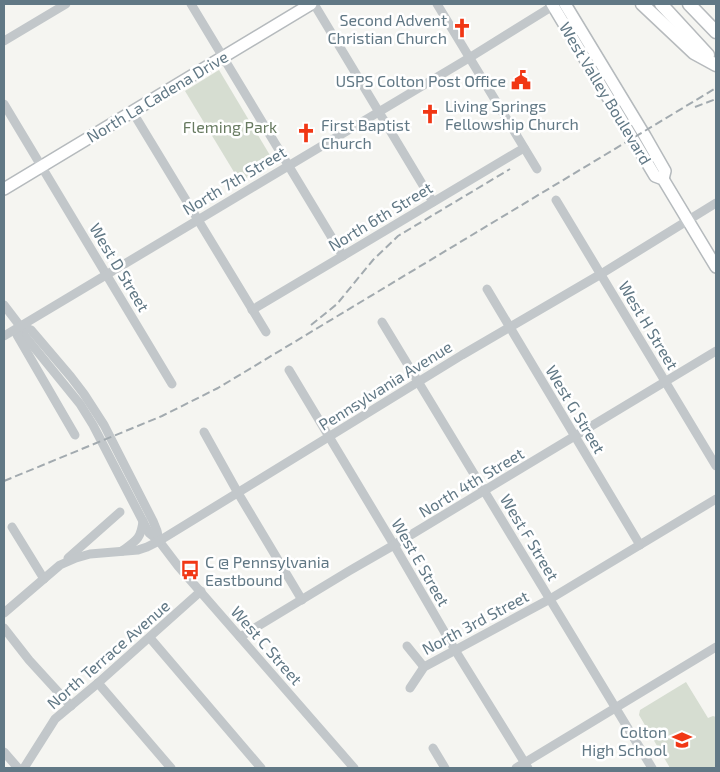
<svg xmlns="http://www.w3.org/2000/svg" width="720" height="772" font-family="'Exo 2',sans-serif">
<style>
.green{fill:#d6ddd1}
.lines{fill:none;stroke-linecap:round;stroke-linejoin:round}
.major-casing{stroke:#b5babd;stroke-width:14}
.highway-casing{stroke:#b6babd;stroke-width:15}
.minor{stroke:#c2c7ca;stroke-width:9}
.major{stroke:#fff;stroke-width:11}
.highway{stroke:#fff;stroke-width:12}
.rail{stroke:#a2aaaf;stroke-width:2;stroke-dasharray:8 4;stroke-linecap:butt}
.labels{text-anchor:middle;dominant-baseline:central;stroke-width:5;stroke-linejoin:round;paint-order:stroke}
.poi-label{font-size:16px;fill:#617885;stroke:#fff;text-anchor:end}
.street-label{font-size:16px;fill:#617885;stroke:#fff}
.park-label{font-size:16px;fill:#687b61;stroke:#fff}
</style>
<rect width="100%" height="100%" fill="#f5f5f1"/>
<g class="green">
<polygon points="219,70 274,162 240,182 185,91"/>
<polygon points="686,682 708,718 713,716 716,717 716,768 670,768 639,715 640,710"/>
</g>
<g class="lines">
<defs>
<g id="major">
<polyline points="552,4 655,176 663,179 716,267"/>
<polyline points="565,4 645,136 665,171 663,179"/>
<polyline points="4,189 311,4"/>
</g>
<g id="highway">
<polyline points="642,4 694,53 716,65"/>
<polyline points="661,4 708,55"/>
<polyline points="689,4 716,32"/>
</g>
</defs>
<use href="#major" class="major-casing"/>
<use href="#highway" class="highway-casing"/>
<g class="minor">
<polyline points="191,4 343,256"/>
<polyline points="314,4 433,202"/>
<polyline points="437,4 537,169"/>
<polyline points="4,41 66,4"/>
<polyline points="4,104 172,384"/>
<polyline points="132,111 266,332"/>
<polyline points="556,200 716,466"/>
<polyline points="487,289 640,545"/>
<polyline points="4,305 20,326 24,335 80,404 93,425 149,533 159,541 178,566 354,768"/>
<polyline points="252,310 524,148"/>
<polyline points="382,322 652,768"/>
<polyline points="20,326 31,330 37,337 71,377 84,394 104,425 153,521 157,531 159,541"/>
<polyline points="20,326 17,335 75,435"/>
<polyline points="4,336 469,58 556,4"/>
<polyline points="289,370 394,545 455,650 528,768"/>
<polyline points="204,432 238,493 302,600"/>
<polyline points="12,527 44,579"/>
<path d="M122,551C136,541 141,539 143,521"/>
<polyline points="68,558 120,512"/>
<polyline points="4,613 60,565 76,558 90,554 138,550 147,547 159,541 462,355 601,274 716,203"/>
<polyline points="4,628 29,660 71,706"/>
<polyline points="240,637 349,571 394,545 716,351"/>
<polyline points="150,638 261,768"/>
<polyline points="407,646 424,667"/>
<polyline points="98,683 171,768"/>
<polyline points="410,688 424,667 550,599 716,499"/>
<polyline points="433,748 445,768"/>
<polyline points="4,752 18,768"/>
<polyline points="24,768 55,719 98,683 201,591"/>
<polyline points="516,768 716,647"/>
</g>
<use href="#major" class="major"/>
<use href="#highway" class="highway"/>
<g class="rail">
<polyline points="695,107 716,99"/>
<polyline points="311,325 337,304 373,260 398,236 510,169"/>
<polyline points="4,481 162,416 218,388 716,88"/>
</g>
</g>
<defs>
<symbol id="church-bare" viewBox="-9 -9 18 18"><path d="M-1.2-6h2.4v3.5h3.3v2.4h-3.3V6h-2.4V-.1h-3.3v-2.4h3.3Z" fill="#f13715" stroke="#fff" stroke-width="2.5" paint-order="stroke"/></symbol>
<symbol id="civic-bare" viewBox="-9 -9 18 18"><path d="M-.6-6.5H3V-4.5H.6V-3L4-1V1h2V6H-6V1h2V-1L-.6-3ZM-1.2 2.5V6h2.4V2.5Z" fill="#f13715" stroke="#fff" stroke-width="2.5" paint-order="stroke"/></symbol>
<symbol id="bus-bare" viewBox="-9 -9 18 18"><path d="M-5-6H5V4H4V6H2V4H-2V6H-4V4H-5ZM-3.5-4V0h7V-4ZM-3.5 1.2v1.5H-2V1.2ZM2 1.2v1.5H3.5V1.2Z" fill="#f13715" stroke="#fff" stroke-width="2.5" paint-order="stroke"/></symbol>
<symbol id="school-bare" viewBox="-9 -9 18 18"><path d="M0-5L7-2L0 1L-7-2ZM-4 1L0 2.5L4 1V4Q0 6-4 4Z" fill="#f13715" stroke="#fff" stroke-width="2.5" paint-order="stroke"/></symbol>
</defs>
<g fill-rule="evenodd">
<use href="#church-bare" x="448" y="14" width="28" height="28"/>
<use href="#civic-bare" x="507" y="66" width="28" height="28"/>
<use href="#church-bare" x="416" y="100" width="28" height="28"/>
<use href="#church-bare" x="292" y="119" width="28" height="28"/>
<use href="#bus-bare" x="176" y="556" width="28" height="28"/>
<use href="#school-bare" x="668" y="726" width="28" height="28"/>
</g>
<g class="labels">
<g class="poi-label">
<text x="447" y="19">Second Advent<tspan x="447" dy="18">Christian Church</tspan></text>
<text x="506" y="80">USPS Colton Post Office</text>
<text x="445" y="105" text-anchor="start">Living Springs<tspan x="445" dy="18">Fellowship Church</tspan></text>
<text x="321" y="124" text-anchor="start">First Baptist<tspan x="321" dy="18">Church</tspan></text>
<text x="205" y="561" text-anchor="start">C @ Pennsylvania<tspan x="205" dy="18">Eastbound</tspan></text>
<text x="667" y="731">Colton<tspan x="667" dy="18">High School</tspan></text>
</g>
<g class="street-label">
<text transform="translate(606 93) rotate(59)">West Valley Boulevard</text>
<text transform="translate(157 96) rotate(-31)">North La Cadena Drive</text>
<text transform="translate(234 180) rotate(-31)">North 7th Street</text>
<text transform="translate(380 216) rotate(-31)">North 6th Street</text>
<text transform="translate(120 267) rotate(59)">West D Street</text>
<text transform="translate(649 325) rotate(59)">West H Street</text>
<text transform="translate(385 385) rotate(-32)">Pennsylvania Avenue</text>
<text transform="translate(576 409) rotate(59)">West G Street</text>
<text transform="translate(471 482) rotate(-31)">North 4th Street</text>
<text transform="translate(530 537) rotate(59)">West F Street</text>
<text transform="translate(421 562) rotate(60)">West E Street</text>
<text transform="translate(475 622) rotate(-28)">North 3rd Street</text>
<text transform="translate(267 645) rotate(49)">West C Street</text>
<text transform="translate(108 654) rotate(-41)">North Terrace Avenue</text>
</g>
<g class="park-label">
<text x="230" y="126">Fleming Park</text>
</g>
</g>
<rect width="720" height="772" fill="none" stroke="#617885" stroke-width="10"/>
</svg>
